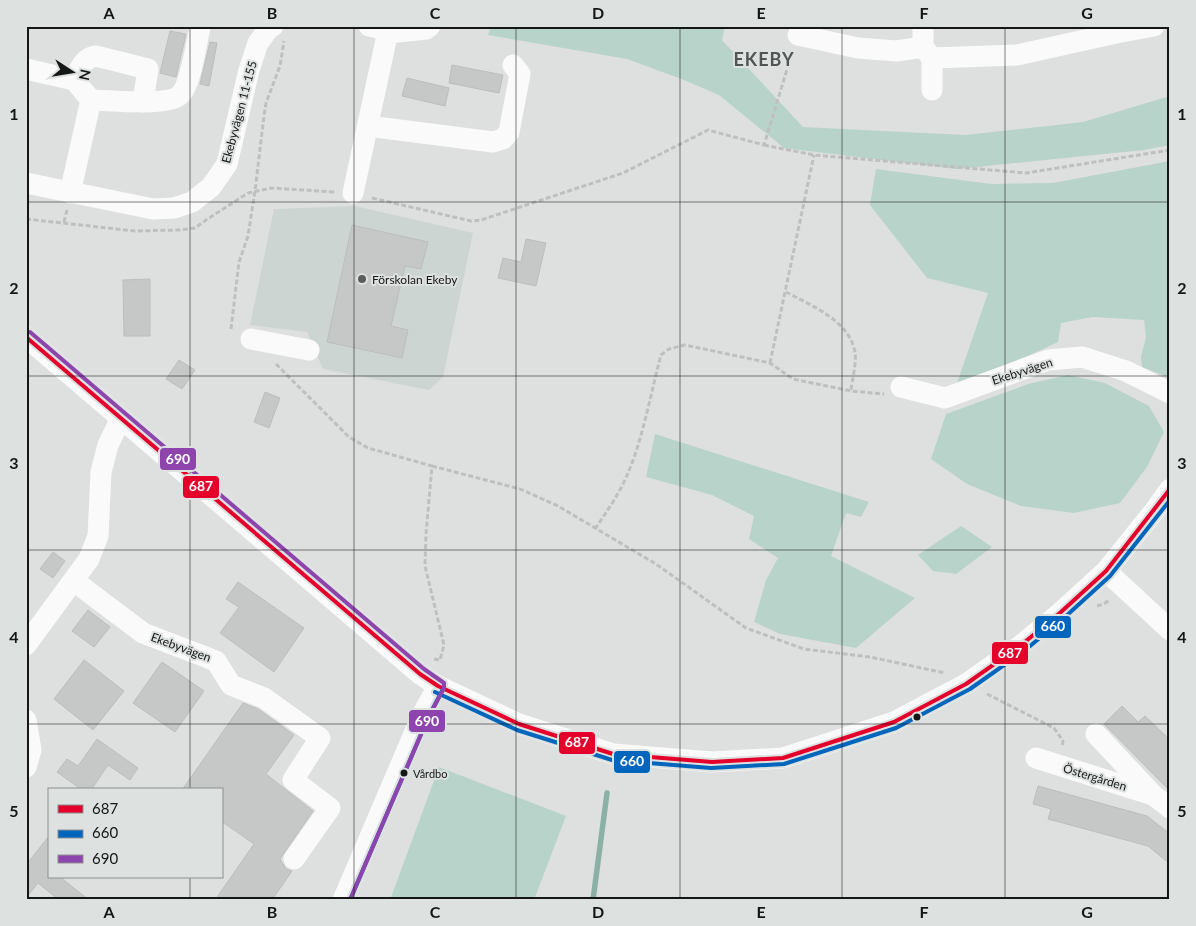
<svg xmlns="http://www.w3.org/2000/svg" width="1196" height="926" font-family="Lato,sans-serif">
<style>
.built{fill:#cdd5d2}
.green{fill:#b8d3ca}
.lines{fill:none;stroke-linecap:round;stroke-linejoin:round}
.stream{stroke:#8bb1a6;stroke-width:5.5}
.building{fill:#c6c8c7;stroke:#bcbebd}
.path{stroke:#bfbfbf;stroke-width:3;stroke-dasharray:5 2.5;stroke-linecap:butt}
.minor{stroke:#fafafa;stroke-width:21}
.bus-1-casing{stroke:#dde1e0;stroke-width:8}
.bus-2-casing{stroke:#dde1e0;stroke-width:8}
.bus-3-casing{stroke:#dde1e0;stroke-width:8}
.bus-1{stroke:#e4002b;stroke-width:4}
.bus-2{stroke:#0065bd;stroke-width:4}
.bus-3{stroke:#8e44ad;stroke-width:4}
.grid{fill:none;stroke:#151616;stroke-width:1;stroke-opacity:0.55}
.poi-dot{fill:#5b5d5c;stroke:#dde1e0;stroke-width:2}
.bus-dot{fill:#151616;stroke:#dde1e0;stroke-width:2}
.labels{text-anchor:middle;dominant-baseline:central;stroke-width:4;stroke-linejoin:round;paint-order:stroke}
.bus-label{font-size:11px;fill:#151616;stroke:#dde1e0;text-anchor:start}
.street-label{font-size:12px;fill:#151616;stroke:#dde1e0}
.poi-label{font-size:12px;fill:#151616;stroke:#dde1e0;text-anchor:start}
.district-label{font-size:18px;font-weight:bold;letter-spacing:1px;fill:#515553;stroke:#dde1e0}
.line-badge{stroke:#dde1e0;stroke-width:2}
.badge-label{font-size:14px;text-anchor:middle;font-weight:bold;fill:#fff}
.neatline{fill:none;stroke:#151616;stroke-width:2}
.grid-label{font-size:16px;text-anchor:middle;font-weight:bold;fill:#151616}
</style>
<rect width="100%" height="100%" fill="#dee0df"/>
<polygon class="built" points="355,206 473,233 443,377 429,390 323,369 307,332 250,325 274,209"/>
<g class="green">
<polygon points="491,26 725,26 722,40 803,127 965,135 1083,122 1170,96 1170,145 1144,150 957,169 784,148 719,95 684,80 627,59 488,35"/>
<polygon points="1170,161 1170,378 1142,367 1141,357 1146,337 1144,320 1093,317 1061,323 1058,342 955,389 988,293 927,278 870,205 876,169 991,184 1053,183"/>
<polygon points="1068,375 1105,383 1149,406 1164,432 1147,467 1120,503 1074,513 1021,506 967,484 931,459 946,414 1028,384"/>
<polygon points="655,434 869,502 861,517 846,513 831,556 915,598 856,648 780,634 754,622 766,580 778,558 749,539 754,516 712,495 646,477"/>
<polygon points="961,526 992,547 956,574 933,571 918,555"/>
<polygon points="439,767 566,816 534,900 390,900"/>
</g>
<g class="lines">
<polyline class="stream" points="593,900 607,793"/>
</g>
<g class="building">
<polygon points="170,31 186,34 176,77 160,73"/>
<polygon points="210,42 217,43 209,86 200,84"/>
<polygon points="452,65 503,75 499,93 449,83"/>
<polygon points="407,78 449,88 445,106 402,96"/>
<polygon points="352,225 428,242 421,269 405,266 391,326 408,330 402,358 327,342"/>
<polygon points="526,239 546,243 536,286 498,278 503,258 521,262"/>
<polygon points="150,279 150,336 124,336 123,280"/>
<polygon points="179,360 195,370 182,389 166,379"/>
<polygon points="265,392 280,398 269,428 254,422"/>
<polygon points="53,552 65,561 53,578 40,569"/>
<polygon points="238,582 304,628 274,672 220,633 239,607 226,599"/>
<polygon points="88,610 110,627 94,647 72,631"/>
<polygon points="84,660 124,691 93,730 54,699"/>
<polygon points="162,662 204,691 175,732 133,703"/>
<polygon points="243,703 258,709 294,735 266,774 313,811 280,859 286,869 292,871 272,900 215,900 254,844 221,821 221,790 182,790"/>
<polygon points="1122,706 1138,722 1145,716 1170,740 1170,791 1104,724"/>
<polygon points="97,739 138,768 130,780 108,765 91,790 82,790 57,772 67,759 78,766"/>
<polygon points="1038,786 1147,816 1170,834 1170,864 1148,846 1048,819 1051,809 1033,804"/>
<polygon points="49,836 49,877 60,877 89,900 59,900 38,883 26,898 26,865"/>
</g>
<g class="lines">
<g class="path">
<polyline points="764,145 814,155 1026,173 1170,150"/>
<polyline points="372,198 471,221 481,220 623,173 708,130 764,145 792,53"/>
<polyline points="26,219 135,231 180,230 195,228 206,220 248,193 271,188 334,192"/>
<polyline points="64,222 67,210"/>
<path d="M786,292C810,305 846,319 854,348C858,360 852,378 851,391"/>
<polyline points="231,329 239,262 248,236 255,191 264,116 266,103 280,66 284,41"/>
<polyline points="770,363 814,155"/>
<polyline points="276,364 349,437 368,448 432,466 426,534 425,566 444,645 440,660 434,659"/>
<polyline points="432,466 520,489 558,506 656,564 746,628 804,649 870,657 945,673"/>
<path d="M595,529C607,511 620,493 628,473C643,438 651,392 661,355L669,349L685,345L770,363L793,379L851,391L884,394"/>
<polyline points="1097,606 1104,604 1109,600"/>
<polyline points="987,694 1054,728 1063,741 1062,746"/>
</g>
<g class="minor">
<polyline points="369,26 397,32 426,29 430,26"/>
<polyline points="923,26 923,47 932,58 932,90"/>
<polyline points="1111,26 1116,33 1154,26"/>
<polyline points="798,35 858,48 897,51 923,47"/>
<polyline points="932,58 1017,55 1116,33"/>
<path d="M26,69L74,80L91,100C109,100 170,107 181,94C191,83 196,44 200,28L199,26"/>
<path d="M74,80C80,69 83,58 96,56L148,69L143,102"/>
<polyline points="368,126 493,142 503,139 509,132 520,74 513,65"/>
<polyline points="26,183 153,209 174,208 192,202 211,187 227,164 249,70 258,43 269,28 273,26"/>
<polyline points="70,193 91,100"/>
<polyline points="353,193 388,31"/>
<polyline points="26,337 420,674 438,686 519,724 613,754 712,762 783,758 894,722 966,684 1020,646 1061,612 1106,571 1155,510 1170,489"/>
<polyline points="251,339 309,350"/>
<polyline points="901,387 945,398 1048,360 1082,357 1126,371 1170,393"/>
<polyline points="1106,571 1170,630"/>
<polyline points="74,581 143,633 216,661 231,685 264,698 320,738 293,780 330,808 294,859"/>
<polyline points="26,645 89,559 98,536 101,472 108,445 121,418"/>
<polyline points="26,720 31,750 26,767"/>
<polyline points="1096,734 1153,795 1170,808"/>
<polyline points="1036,758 1153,795"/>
<polyline points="343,900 422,715 438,686"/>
</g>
<defs>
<polyline id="bus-1" points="26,337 420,674 438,686 519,724 613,754 712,762 783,758 894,722 966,684 1020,646 1061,612 1106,571 1170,489"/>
<g id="bus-2">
<polyline points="435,692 517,730 612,760 711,768 784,764 896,728 970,689 1024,651 1065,617 1110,576 1170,500"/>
<polyline points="350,900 428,718 443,689"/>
</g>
<polyline id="bus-3" points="30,332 424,669 444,683 444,688 428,718 350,900"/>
</defs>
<use href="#bus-1" class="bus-1-casing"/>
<use href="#bus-2" class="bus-2-casing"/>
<use href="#bus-3" class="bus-3-casing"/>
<use href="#bus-1" class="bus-1"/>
<use href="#bus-2" class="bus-2"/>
<use href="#bus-3" class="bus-3"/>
</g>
<path class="grid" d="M190,26V790M354,26V900M516,26V900M680,26V900M842,26V900M1005,26V900M26,202H1170M26,376H1170M26,550H1170M26,724H1170M190,877V900"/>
<circle class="poi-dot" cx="362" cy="279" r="5"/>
<g class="bus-dot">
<circle cx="917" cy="717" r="4.5"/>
<circle cx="404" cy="773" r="4.5"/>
</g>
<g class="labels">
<g class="bus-label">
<text x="413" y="773">Vårdbo</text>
</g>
<g class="street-label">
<text transform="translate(239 112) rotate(-75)">Ekebyvägen 11-155</text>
<text transform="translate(1022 371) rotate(-18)">Ekebyvägen</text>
<text transform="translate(181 647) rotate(20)">Ekebyvägen</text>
<text transform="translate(1095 777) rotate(17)">Östergården</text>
</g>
<g class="poi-label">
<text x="372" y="279">Förskolan Ekeby</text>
</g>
<g class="district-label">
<text x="764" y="59">EKEBY</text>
</g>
</g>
<g class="line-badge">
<rect x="159" y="447" width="38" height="24" rx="5" fill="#8e44ad"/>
<rect x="182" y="475" width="38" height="24" rx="5" fill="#e4002b"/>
<rect x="1034" y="615" width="38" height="24" rx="5" fill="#0065bd"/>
<rect x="991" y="641" width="38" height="24" rx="5" fill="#e4002b"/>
<rect x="408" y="709" width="38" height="24" rx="5" fill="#8e44ad"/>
<rect x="558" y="731" width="38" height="24" rx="5" fill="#e4002b"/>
<rect x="613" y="750" width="38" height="24" rx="5" fill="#0065bd"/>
</g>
<g class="badge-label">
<text x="178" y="464">690</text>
<text x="201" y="491">687</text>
<text x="1053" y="631">660</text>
<text x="1010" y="658">687</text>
<text x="427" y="726">690</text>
<text x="577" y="747">687</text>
<text x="632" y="766">660</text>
</g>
<rect width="1196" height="926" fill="none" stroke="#dde1e0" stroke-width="55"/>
<rect x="48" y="788" width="175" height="90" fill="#dde1e0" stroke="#8d908f"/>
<rect x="58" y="805" width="25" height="8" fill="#e4002b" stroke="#8d908f"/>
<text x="92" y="814" font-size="15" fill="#151616">687</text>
<rect x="58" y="830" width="25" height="8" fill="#0065bd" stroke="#8d908f"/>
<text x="92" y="838" font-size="15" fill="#151616">660</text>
<rect x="58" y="855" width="25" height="8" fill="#8e44ad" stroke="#8d908f"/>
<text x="92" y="864" font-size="15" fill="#151616">690</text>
<g transform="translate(72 72) rotate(102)" stroke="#dde1e0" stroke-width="4" paint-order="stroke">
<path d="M0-4L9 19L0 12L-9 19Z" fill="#151616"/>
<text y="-8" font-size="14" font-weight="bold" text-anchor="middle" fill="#151616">N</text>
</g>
<rect x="28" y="28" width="1140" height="870" class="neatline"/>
<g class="grid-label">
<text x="109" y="19">A</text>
<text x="272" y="19">B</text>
<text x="435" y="19">C</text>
<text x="598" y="19">D</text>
<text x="761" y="19">E</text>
<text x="924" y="19">F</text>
<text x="1087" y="19">G</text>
<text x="14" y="120">1</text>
<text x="1182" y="120">1</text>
<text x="14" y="294">2</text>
<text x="1182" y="294">2</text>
<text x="14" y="469">3</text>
<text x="1182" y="469">3</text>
<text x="14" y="643">4</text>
<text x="1182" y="643">4</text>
<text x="14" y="817">5</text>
<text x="1182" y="817">5</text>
<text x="109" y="918">A</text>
<text x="272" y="918">B</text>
<text x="435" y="918">C</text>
<text x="598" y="918">D</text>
<text x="761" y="918">E</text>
<text x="924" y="918">F</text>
<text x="1087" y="918">G</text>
</g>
</svg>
